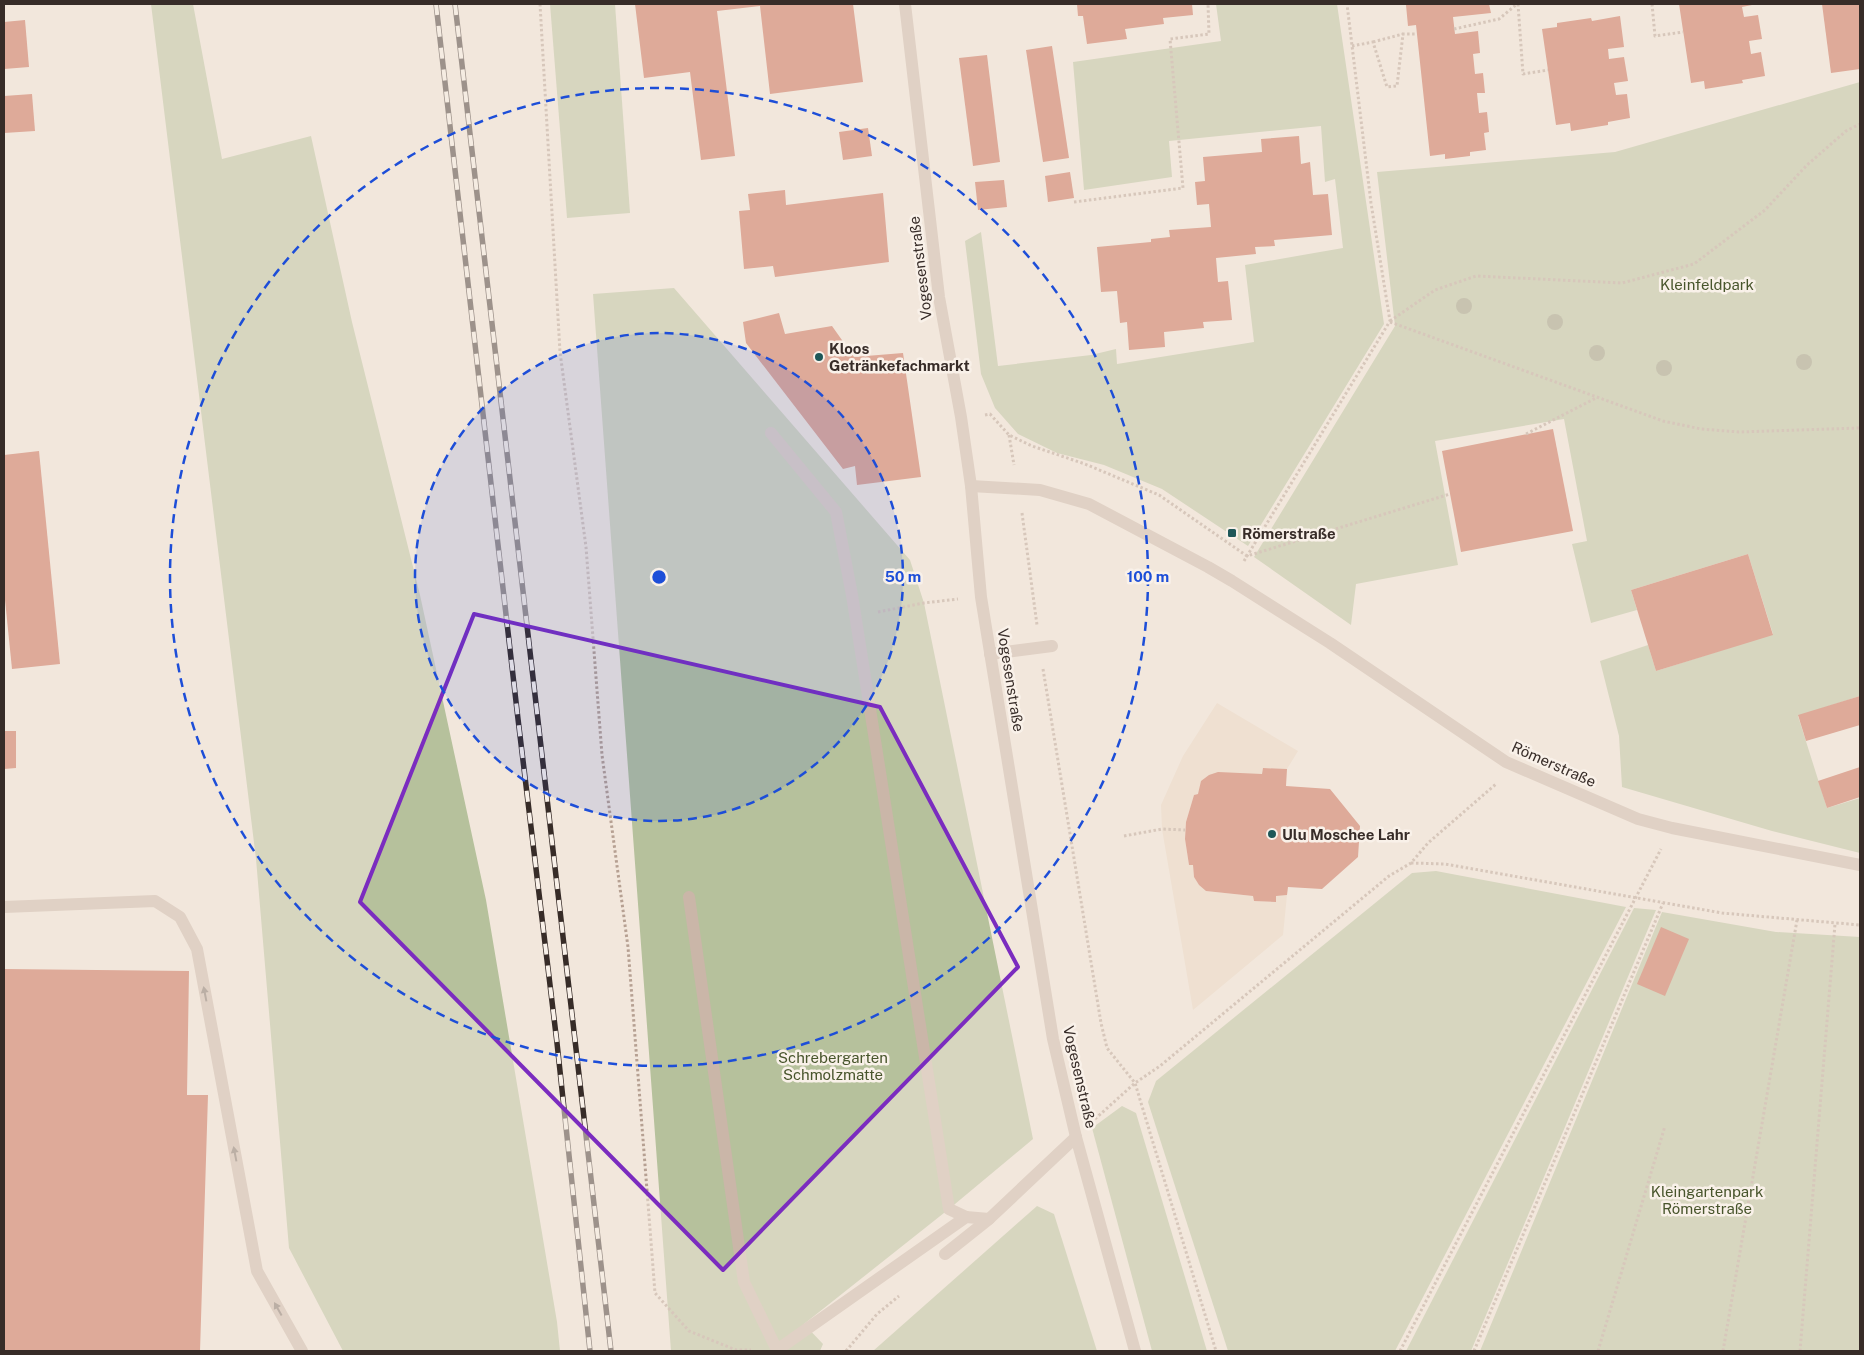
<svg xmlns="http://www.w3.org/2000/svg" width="1864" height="1355" font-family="'Public Sans',sans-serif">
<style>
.green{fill:#b6c19c}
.plaza{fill:#ead7c3}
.building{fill:#c55f47}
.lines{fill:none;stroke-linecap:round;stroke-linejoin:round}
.path{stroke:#b6a092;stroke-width:3;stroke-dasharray:2.5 2.5;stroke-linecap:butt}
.service{stroke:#cab6a8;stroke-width:12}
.minor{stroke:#cab6a8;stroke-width:12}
.tertiary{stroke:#cab6a8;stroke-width:12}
.rail-casing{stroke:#372c28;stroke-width:5.5}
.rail{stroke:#f9f1e9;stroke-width:4;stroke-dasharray:11;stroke-linecap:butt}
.tree{fill:#94977b}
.oneway{fill:#796a62}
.marked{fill:none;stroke:#7b2cbf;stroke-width:4;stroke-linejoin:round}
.ring{fill:none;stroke:#1d4ed8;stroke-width:2.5;stroke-dasharray:9 6}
.poi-dot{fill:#1e5758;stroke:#f9f1e9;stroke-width:2}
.labels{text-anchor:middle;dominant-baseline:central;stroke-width:5;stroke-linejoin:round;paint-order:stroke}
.street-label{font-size:15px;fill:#372c28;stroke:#f9f1e9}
.park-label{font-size:15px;fill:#48552c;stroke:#f9f1e9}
.poi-label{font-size:15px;font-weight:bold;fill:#372c28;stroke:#f9f1e9;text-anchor:start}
.centre{fill:#1d4ed8;stroke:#f9f1e9;stroke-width:2.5}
.ring-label{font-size:15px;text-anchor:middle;font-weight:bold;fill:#1d4ed8;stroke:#f9f1e9;stroke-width:5;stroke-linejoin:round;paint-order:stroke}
</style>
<rect width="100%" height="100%" fill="#f2e7dc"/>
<g class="green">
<polygon points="151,4 193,4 222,159 311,136 352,322 420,595 486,900 557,1322 560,1351 343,1351 289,1248 256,859"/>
<polygon points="550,4 615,4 630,213 567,218"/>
<polygon points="1216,4 1337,4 1384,324 1248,546 1162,489 1104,465 1057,453 1018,434 995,408 981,374 965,241 981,232 998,366 1091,355 1116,349 1117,364 1254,342 1245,265 1343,248 1335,179 1325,182 1321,126 1169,141 1172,177 1084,190 1073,62 1221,41"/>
<polygon points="1860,82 1860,696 1798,716 1827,808 1860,798 1860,853 1772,831 1622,787 1619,736 1600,661 1648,645 1656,671 1773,634 1748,554 1631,590 1637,610 1591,623 1572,544 1587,541 1564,419 1435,441 1458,565 1356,584 1351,625 1254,557 1395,326 1377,172 1615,152"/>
<polygon points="674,288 910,560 924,603 1033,1139 949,1209 804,1324 823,1344 820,1351 671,1351 593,294"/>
<polygon points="1436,871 1626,907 1395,1351 1228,1351 1148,1102 1156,1081 1412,873"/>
<polygon points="1634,908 1656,910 1471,1351 1406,1351"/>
<polygon points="1662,912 1776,932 1860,937 1860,1351 1480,1351"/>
<polygon points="1122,1106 1136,1113 1207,1351 1152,1351 1092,1128"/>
<polygon points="1037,1206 1054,1214 1097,1351 873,1351"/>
</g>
<polygon class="plaza" points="1217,703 1298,751 1287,769 1263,768 1262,774 1194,795 1186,822 1185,839 1189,865 1193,865 1194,877 1199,885 1206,891 1253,896 1254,901 1276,902 1276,896 1287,895 1283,935 1193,1010 1162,829 1161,805 1183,756"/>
<g class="building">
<polygon points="635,4 853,4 863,82 770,94 760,6 717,11 735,156 701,160 690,72 644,78"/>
<polygon points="1077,4 1192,4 1193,15 1163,18 1164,24 1125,29 1127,39 1087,44 1083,16 1078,16"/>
<polygon points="1416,4 1489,4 1491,13 1453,17 1455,34 1478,31 1480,53 1473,54 1475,74 1483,73 1485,93 1477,93 1479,113 1487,112 1489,132 1484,133 1486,150 1470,152 1470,156 1445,159 1445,154 1430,156 1416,25 1408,26 1406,5"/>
<polygon points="1679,4 1757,4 1742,7 1744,17 1758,15 1762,39 1749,41 1751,54 1761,52 1765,76 1742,80 1743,83 1705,89 1704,81 1691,83"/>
<polygon points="1822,4 1860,4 1860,69 1831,73"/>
<polygon points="1620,16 1624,47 1608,49 1609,59 1624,57 1628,81 1614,83 1616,95 1627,94 1630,118 1608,122 1608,125 1571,131 1570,123 1556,125 1542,29 1557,27 1557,23 1591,18 1592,21"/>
<polygon points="25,20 29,67 4,69 4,22"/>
<polygon points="1052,46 1069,158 1043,162 1026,50"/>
<polygon points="987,55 1000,162 973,166 959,58"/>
<polygon points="32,94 35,131 4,133 4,96"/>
<polygon points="868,128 872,156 843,160 839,132"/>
<polygon points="1299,136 1301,164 1310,162 1313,195 1328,194 1332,235 1274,240 1275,246 1255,247 1256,254 1216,258 1218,282 1228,281 1232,320 1203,322 1204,328 1164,332 1165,347 1129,350 1127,322 1120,323 1117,291 1101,292 1097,247 1151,242 1151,239 1170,237 1169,230 1211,227 1209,204 1197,205 1195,182 1205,181 1203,157 1262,152 1261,139"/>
<polygon points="1070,172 1074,198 1048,202 1045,176"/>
<polygon points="1004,180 1007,207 978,210 975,182"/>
<polygon points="785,190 786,205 883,193 889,262 775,277 773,266 744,269 739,211 750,210 748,194"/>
<polygon points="779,313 785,334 832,326 854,357 903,353 921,477 857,485 855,466 843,469 746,343 743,322"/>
<polygon points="1553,429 1573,531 1461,552 1442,451"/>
<polygon points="39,451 60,664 12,669 4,590 4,455"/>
<polygon points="1748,554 1773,635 1656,671 1631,590"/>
<polygon points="1860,696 1860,725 1806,741 1798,715"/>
<polygon points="4,731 16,731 16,768 4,769"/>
<polygon points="1860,767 1860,797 1827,808 1818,781"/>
<polygon points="1263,768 1287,769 1286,786 1330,789 1360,826 1358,857 1322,889 1288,887 1287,895 1276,896 1276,902 1254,901 1253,896 1206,891 1199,885 1194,877 1193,865 1189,865 1185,839 1186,822 1194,795 1198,794 1201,781 1209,775 1218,772 1262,774"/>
<polygon points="1661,927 1689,939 1665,996 1637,984"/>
<polygon points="4,969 189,971 187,1095 208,1095 200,1351 4,1351"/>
</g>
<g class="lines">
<g class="path">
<polyline points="540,4 560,352 586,547 602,755 628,947 655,1293 689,1331 736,1350 751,1350"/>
<polyline points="1518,4 1523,74 1548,70"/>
<polyline points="1652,4 1655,36 1683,32"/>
<polyline points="1454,29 1499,19 1517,4"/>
<polyline points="1373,42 1403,34"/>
<polyline points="1352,46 1373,42 1387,87 1397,86 1403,34 1417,34"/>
<polyline points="1074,202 1183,188 1170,39 1209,34 1208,4"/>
<polyline points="1390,321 1435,290 1476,276 1622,283 1694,264 1765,210 1807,165 1846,131 1860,124"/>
<polyline points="1390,322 1663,421 1701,429 1739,432 1860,428"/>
<polyline points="985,415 990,414 1009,435 1032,446 1085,464 1159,495 1247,556 1450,494"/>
<polyline points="1526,434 1596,398"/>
<polyline points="1009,435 1014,465"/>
<polyline points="1022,513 1037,625"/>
<polyline points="1244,561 1390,321 1371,203 1347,4"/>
<polyline points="878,612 924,603 958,599"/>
<polyline points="1043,669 1101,1023 1107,1048 1135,1083 1216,1351"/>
<polyline points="1124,836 1162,829 1185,830"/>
<polyline points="1411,863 1445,864 1722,913 1860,925"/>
<polyline points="1095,1119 1135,1083 1160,1066 1389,876 1411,863 1428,843 1496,784"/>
<polyline points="846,1351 877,1314 899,1296"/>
<polyline points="1400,1351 1661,849"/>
<polyline points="1474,1351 1663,903"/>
<polyline points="1598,1351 1665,1126"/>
<polyline points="1723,1351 1797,920"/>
<polyline points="1800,1351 1835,924"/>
</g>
<g class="service">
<polyline points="771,433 836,512 852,595 949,1209 966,1217"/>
<polyline points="990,654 1052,646"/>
<polyline points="689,897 744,1282 777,1350 966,1217 989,1219"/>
<polyline points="4,907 155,901 180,917 197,949 257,1271 302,1351"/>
<polyline points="945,1254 989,1219 1076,1137"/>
</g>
<polyline class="minor" points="971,486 1040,490 1089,504 1208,567 1232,581 1330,643 1506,762 1638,819 1672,828 1860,865"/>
<polyline class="tertiary" points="905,4 939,297 961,417 971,486 981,597 1053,1039 1076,1137 1135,1351"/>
<defs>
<g id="rail">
<polyline points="436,4 518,719 557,1043 590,1351"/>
<polyline points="455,4 611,1351"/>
</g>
</defs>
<use href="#rail" class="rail-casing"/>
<use href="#rail" class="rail"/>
</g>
<g class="tree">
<circle cx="1464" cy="306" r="8"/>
<circle cx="1555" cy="322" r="8"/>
<circle cx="1597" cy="353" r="8"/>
<circle cx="1804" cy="362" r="8"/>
<circle cx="1664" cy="368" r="8"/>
</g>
<defs><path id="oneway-solid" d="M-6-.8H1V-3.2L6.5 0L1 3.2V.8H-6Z" transform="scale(1.25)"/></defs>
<g class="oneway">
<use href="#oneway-solid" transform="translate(205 994) rotate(-101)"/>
<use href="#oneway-solid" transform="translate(235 1154) rotate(-101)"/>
<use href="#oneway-solid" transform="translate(278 1309) rotate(-119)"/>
</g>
<path d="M0 0H1864V1355H0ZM474,614L880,707L1018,967L723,1270L360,902Z" fill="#f2e7dc" fill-opacity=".55" fill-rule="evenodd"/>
<path class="marked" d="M474,614L880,707L1018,967L723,1270L360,902Z"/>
<circle cx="659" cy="577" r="244" fill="#1d4ed8" fill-opacity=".12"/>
<g class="ring">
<circle cx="659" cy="577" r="244"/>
<circle cx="659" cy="577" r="489"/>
</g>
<g class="poi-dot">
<circle cx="819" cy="357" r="5"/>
<rect x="1227" y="528" width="10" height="10" rx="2.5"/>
<circle cx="1272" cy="834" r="5"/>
</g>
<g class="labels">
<g class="street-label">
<text transform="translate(920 268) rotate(-97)">Vogesenstraße</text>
<text transform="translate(1011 680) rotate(81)">Vogesenstraße</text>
<text transform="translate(1554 764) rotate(24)">Römerstraße</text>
<text transform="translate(1080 1077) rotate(77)">Vogesenstraße</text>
</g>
<g class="park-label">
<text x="1707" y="284">Kleinfeldpark</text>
<text x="833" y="1057">Schrebergarten<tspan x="833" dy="17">Schmolzmatte</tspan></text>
<text x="1707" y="1191">Kleingartenpark<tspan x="1707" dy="17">Römerstraße</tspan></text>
</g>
<g class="poi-label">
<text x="829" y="348">Kloos<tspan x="829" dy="17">Getränkefachmarkt</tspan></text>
<text x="1242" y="533">Römerstraße</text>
<text x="1282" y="834">Ulu Moschee Lahr</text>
</g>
</g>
<circle cx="659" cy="577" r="8" class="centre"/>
<g class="ring-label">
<text x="903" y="582">50 m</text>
<text x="1148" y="582">100 m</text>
</g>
<rect width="1864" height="1355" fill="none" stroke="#372c28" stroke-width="10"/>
</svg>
